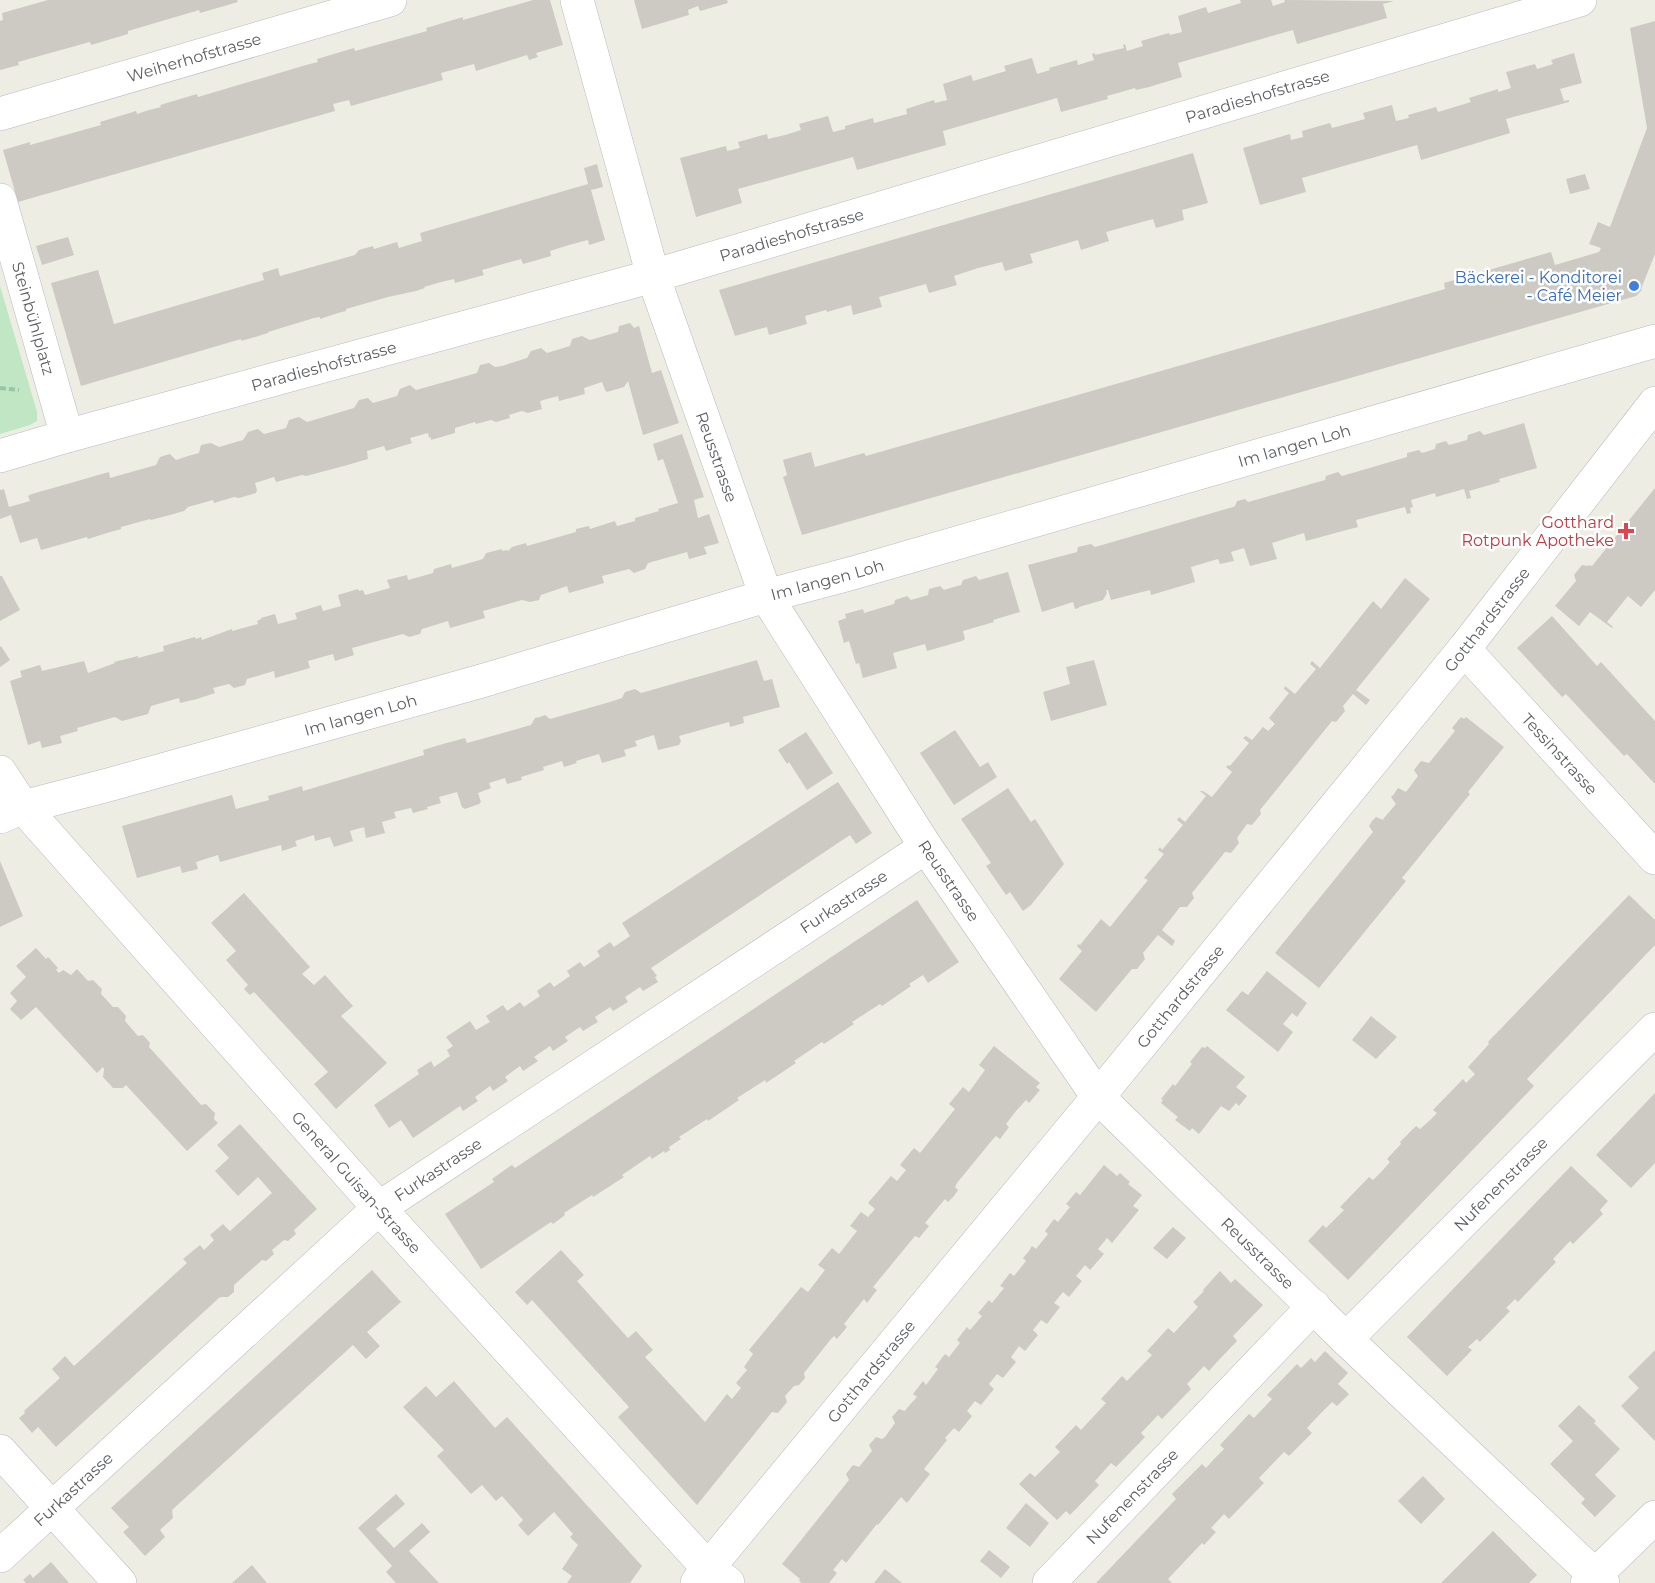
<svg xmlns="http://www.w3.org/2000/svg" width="1655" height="1583" font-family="Montserrat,sans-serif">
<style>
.green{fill:#c0e6c3}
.building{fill:#cccac3}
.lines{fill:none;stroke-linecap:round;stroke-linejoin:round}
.minor-casing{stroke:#b6b9be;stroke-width:34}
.path{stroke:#97c5a8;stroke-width:4;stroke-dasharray:6 3;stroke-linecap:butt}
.minor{stroke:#fff;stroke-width:33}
.shop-dot{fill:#3f7fe0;stroke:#fff;stroke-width:2}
.health-dot{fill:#e0444e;stroke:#fff;stroke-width:2}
.labels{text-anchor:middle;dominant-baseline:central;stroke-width:5;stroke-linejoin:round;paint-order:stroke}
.street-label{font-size:16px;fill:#5c5f64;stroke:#fff}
.shop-label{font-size:16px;fill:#366cbe;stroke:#fff;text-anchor:end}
.health-label{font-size:16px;fill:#be3a42;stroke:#fff;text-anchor:end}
</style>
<rect width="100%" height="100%" fill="#eeede4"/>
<polygon class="green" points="0,286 37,412 37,421 30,425 0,434"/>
<g class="building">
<polygon points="48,0 237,0 238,2 200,13 199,10 196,11 128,31 128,34 91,45 90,42 86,43 18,62 19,65 0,70 0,21 3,20 2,13"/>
<polygon points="533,0 550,0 563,45 536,53 538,57 529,60 527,55 476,71 474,64 441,73 443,80 351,106 349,100 333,104 335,111 18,202 3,150 30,142 30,145 101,125 100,122 136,111 137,114 149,110 161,107 160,105 197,94 198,97 306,65 318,62 317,59 354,48 355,51 427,31 426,28 463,17 463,20"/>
<polygon points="634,0 727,0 728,3 700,11 698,6 688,10 689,15 642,29"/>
<polygon points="1240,0 1271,0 1273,6 1285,2 1284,0 1394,1 1383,4 1387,18 1297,44 1293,30 1178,63 1182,77 1149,87 1136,90 1135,88 1107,96 1108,99 1061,112 1057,98 943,131 946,145 857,170 853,157 796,173 738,189 742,203 696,217 680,158 726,146 727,151 740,148 738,142 767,134 768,139 785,135 801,130 799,124 828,116 833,132 845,129 845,126 873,118 874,123 907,114 906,109 934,100 935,103 947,100 943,84 971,75 973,81 1006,71 1004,66 1032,58 1037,74 1050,70 1049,68 1077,60 1078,65 1094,60 1092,54 1095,53 1095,55 1124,48 1123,45 1125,44 1127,51 1143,46 1141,41 1169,33 1170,35 1182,32 1178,16 1206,7 1208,13 1241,3"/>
<polygon points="1655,21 1655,254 1641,289 1642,290 1636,296 802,535 783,477 787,475 783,460 811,452 815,467 864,453 866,456 1445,289 1444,283 1551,252 1555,265 1599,252 1601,248 1589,244 1598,222 1610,227 1647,128 1630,28"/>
<polygon points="1574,53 1582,83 1560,89 1564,101 1569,100 1569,102 1506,119 1510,133 1421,160 1417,145 1302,178 1306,192 1260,205 1243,148 1290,134 1291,140 1303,137 1302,131 1330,123 1332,128 1365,119 1363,113 1392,105 1396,121 1409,118 1408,115 1436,107 1438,112 1471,102 1469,98 1498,89 1498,92 1511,88 1506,72 1535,64 1537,69 1553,64 1551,60"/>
<polygon points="1193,153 1208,203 1182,210 1184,220 1156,228 1153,219 1106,232 1109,241 1081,250 1078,240 1030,254 1033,263 1005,271 1002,262 978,268 954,276 957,285 929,293 926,284 879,297 882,307 853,315 851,305 827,312 826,310 805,316 807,324 769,335 767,327 735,336 719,290"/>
<polygon points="597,164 603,187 591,190 605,240 589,245 588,240 569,245 550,251 551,256 523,264 521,259 482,270 484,275 455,283 454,279 441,282 424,287 425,288 416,291 388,297 346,309 346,311 338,313 320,319 320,317 314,318 268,332 268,333 255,337 241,341 241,339 81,386 51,283 98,270 114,324 264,280 262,273 278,268 280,276 355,255 359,250 373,246 374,249 397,242 399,248 422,241 420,233 588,184 584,168"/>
<polygon points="1585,174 1590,189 1570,194 1566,179"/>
<polygon points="68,237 74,255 42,265 36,246"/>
<polygon points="630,323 634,328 639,326 652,373 661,370 679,423 643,435 628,381 624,387 607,392 605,390 602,382 584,388 585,394 559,401 558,396 540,401 542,409 528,413 522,411 509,415 510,418 496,422 491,420 476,424 475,422 455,428 455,433 431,440 431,437 429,438 428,433 410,438 412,443 386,451 384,446 367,451 368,459 344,466 306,476 302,475 276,482 274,477 255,483 257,490 256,493 239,498 234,497 214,503 213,500 188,507 184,511 170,515 151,520 150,519 121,527 121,529 107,533 88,539 87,537 41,550 37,538 20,543 11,515 0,519 0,490 4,489 9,507 30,501 28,496 32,494 109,472 110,478 156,465 160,457 170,454 176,460 188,456 199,453 201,445 211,443 219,447 243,440 248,432 258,429 264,434 286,428 289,420 299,417 307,422 354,408 359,400 368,398 373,403 397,396 400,389 410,385 416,390 441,383 477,373 480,365 489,363 495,367 502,366 527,358 531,351 541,348 547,353 570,346 572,339 582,336 590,340 618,332 619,326"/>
<polygon points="1524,423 1537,468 1499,479 1500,482 1469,491 1471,498 1467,499 1464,489 1436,497 1435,493 1411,500 1413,507 1410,508 1411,513 1407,514 1405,507 1356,520 1358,527 1339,532 1306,541 1304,533 1272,543 1277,559 1250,566 1244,548 1231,552 1234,561 1220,564 1218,559 1191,567 1195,582 1151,595 1150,590 1111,600 1108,590 1106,590 1107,593 1103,600 1079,607 1079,608 1075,609 1073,602 1042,612 1028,565 1077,552 1078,547 1091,544 1095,547 1233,507 1235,506 1237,501 1245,499 1248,502 1325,480 1326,476 1338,472 1342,476 1407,457 1407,453 1419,450 1422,453 1435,449 1436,444 1446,441 1449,445 1467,440 1468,435 1480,431 1484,435"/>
<polygon points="682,434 704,497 694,500 698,518 709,514 719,543 704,547 707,554 689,559 687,552 673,556 648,563 645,569 634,573 629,569 602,576 604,583 569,593 567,586 541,595 539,600 530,602 522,600 483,611 485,618 450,628 448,621 422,629 420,634 409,637 403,634 352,648 354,655 335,661 333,654 308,661 310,668 275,678 274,671 247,679 245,685 234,688 229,684 213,688 215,693 197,699 180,703 179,698 151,706 148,714 122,721 115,717 77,728 78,731 60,736 62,743 42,748 40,741 28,745 10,681 22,677 20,671 40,665 42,671 84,661 88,673 115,663 114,662 138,656 138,658 164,651 163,646 195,637 196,639 201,637 202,640 232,629 232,631 258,624 257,621 261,619 261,618 275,614 278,624 297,619 295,613 321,605 323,611 341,606 338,595 358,589 359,591 363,590 365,595 390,588 387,580 407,575 408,580 433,573 434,569 451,564 452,568 483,559 486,553 502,549 502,551 507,550 508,551 512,547 526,543 527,546 576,532 576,529 589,526 590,529 615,521 617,526 635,521 635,518 659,511 658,509 678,503 663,459 658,461 653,444"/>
<polygon points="1655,488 1655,590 1641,607 1628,596 1607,622 1613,627 1612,628 1590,612 1579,626 1555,606 1576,581 1574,575 1582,565 1588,566 1589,565 1592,566"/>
<polygon points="1008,572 1020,612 993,620 994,622 963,631 965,639 962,641 927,651 925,644 893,653 897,668 863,678 859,663 856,664 849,641 844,643 838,621 846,618 845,614 863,609 864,613 894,604 895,600 907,596 911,600 928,595 929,589 940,586 944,590 947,589 961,585 963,580 976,576 979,580"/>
<polygon points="0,576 2,576 20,610 0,621"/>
<polygon points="1405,578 1430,599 1356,690 1370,700 1366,705 1353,694 1343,706 1345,711 1336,722 1332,721 1260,810 1261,814 1252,825 1247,824 1237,838 1239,843 1231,853 1225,852 1192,893 1194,898 1187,907 1180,907 1162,930 1175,941 1172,946 1158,935 1143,953 1145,959 1137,969 1132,969 1096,1012 1059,979 1082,951 1077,946 1078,944 1080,945 1101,919 1110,927 1148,880 1144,878 1164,854 1158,850 1160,847 1162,850 1183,825 1177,820 1179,817 1185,822 1206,796 1200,791 1203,791 1212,797 1232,772 1226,767 1228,765 1230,766 1249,743 1243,738 1246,736 1252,740 1263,727 1268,731 1275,724 1269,718 1289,693 1284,689 1285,686 1295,694 1316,669 1310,664 1312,661 1320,668 1373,601 1381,609"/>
<polygon points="1552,616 1597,666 1601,662 1655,721 1655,784 1627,754 1624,756 1566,694 1562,697 1517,648"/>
<polygon points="1,646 10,660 0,667 0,647"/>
<polygon points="757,660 764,681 772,679 780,707 743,717 744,723 730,727 729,722 679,736 681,741 679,745 658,750 654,735 635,741 637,746 624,750 626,756 602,763 599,754 576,761 577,763 564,767 562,761 543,767 544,770 521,777 522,780 507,784 505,778 489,783 491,788 478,793 481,802 479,804 465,809 462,807 457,792 439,797 441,803 427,807 428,809 413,813 411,808 394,812 396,818 382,822 385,833 366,838 364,827 350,831 353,841 334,847 330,837 315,841 314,835 295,841 297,846 282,851 281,845 220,862 218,855 196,862 198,869 182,873 180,866 137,878 122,826 232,795 236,809 269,800 268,796 282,792 302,786 303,791 424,755 423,750 443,744 465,738 467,743 531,725 535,718 540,717 545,715 550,719 610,702 622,698 625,692 635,689 641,693"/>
<polygon points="1094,660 1107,705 1051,721 1043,692 1070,684 1066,667"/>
<polygon points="1461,717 1464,719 1466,717 1504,747 1468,792 1470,794 1402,878 1406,881 1319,988 1275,953 1373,832 1369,826 1372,821 1376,817 1383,820 1384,818 1396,804 1391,797 1394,794 1398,788 1406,792 1418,776 1414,770 1421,761 1429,763 1455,731 1452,728"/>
<polygon points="955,730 980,767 988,762 997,777 954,805 920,753"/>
<polygon points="806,732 833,773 807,790 789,762 787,764 778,750"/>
<polygon points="838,782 872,833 856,844 850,835 651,968 657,976 655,977 658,982 643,991 640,987 625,997 628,1002 613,1011 610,1007 595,1017 598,1022 591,1026 583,1031 580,1027 565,1037 568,1041 553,1051 550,1046 534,1057 538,1061 523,1071 520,1066 505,1077 508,1081 493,1091 490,1086 475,1097 478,1101 463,1111 460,1106 413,1138 401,1120 389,1128 374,1105 419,1074 417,1070 431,1061 434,1067 450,1056 447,1050 453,1046 446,1037 470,1021 476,1030 490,1022 486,1016 503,1005 507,1011 520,1002 524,1007 540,996 537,991 550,982 554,987 570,976 567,971 580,962 584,967 600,956 597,951 610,942 614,947 630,936 622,923"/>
<polygon points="1008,788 1031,822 1035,819 1064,864 1031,905 1023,911 1010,892 1006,895 986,866 991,863 961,819"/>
<polygon points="0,861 23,916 0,927"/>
<polygon points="244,893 310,967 302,974 314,985 325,975 353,1006 341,1016 387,1063 336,1109 314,1084 328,1072 254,992 250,995 244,989 248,985 226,960 236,951 211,923"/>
<polygon points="1629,895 1655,920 1655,945 1527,1079 1534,1086 1348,1280 1308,1241 1323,1225 1326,1228 1344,1210 1340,1207 1369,1177 1373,1180 1382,1171 1390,1162 1387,1159 1401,1144 1400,1142 1416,1126 1420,1129 1428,1122 1437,1113 1433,1110 1463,1079 1466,1083 1475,1074 1468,1067 1489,1044 1488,1042"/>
<polygon points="917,900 959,962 928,983 923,975 909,984 911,986 882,1006 880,1004 852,1022 854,1024 824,1044 822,1042 794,1061 796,1063 766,1083 765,1080 737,1098 739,1100 708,1121 707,1119 679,1137 681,1139 669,1147 670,1150 665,1153 664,1151 652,1159 650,1156 622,1175 624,1177 593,1197 592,1195 564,1213 565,1215 553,1224 551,1222 481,1269 445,1214 494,1182 492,1179 506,1169 512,1165 515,1168"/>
<polygon points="36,948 46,959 48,957 58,968 56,970 59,973 63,970 71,975 77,969 88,981 93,980 102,989 101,994 113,1007 118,1007 126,1016 125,1021 138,1036 143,1035 150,1043 149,1047 178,1079 201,1105 206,1104 215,1113 214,1119 218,1123 187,1151 126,1085 122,1089 122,1088 113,1088 103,1077 104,1069 103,1067 97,1073 36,1007 21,1020 10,1009 17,1001 10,993 26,977 16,966"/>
<polygon points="1267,971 1307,1003 1297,1017 1292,1013 1283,1024 1293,1032 1278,1052 1226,1010 1242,991 1248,995"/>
<polygon points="1371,1016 1397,1037 1376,1059 1352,1040"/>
<polygon points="994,1046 1040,1083 1036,1087 1040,1090 1029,1103 1026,1100 1016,1111 1006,1124 1009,1127 1000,1139 996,1136 993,1139 957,1183 955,1187 958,1190 954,1196 948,1202 945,1199 925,1223 929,1226 919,1238 915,1236 873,1287 877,1290 873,1295 867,1303 864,1299 844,1324 847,1327 837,1339 834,1336 831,1339 804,1373 805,1378 799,1385 794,1386 785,1396 787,1402 778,1413 772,1412 697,1505 618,1417 629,1407 532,1300 527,1305 515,1292 561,1250 584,1275 577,1281 628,1338 636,1331 653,1350 645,1357 705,1422 727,1394 732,1399 741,1388 736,1383 747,1370 744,1367 753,1354 749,1350 768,1327 801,1287 808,1292 825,1270 818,1265 832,1248 839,1254 857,1231 850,1226 861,1212 868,1217 875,1209 868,1203 891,1176 897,1181 906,1170 900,1165 914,1148 920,1153 955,1109 949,1104 963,1087 969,1092 985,1070 979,1065"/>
<polygon points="1207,1046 1245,1077 1236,1087 1247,1096 1239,1106 1236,1103 1229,1111 1221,1106 1199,1134 1192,1128 1190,1131 1175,1120 1178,1117 1161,1103 1163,1100 1161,1099 1173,1084 1175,1086 1192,1064 1190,1062 1202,1047 1205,1048"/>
<polygon points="1655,1093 1655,1163 1631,1188 1596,1155"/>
<polygon points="240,1124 317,1209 294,1230 296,1234 288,1241 284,1240 272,1250 274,1254 266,1261 262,1260 234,1285 234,1292 228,1297 221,1297 219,1298 56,1447 38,1427 32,1433 19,1418 25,1413 24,1411 60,1378 52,1369 65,1356 74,1366 187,1263 183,1259 200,1245 204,1250 214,1240 210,1235 223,1224 230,1231 272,1193 258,1177 238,1196 215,1171 229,1158 217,1145"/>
<polygon points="1104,1165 1117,1176 1120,1173 1130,1182 1128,1184 1142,1195 1133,1206 1139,1210 1112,1243 1107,1238 1098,1249 1104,1254 1090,1270 1085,1265 1076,1276 1082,1281 1069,1297 1063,1292 1054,1303 1060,1307 1047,1324 1041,1320 1033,1330 1038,1335 1025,1351 1019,1346 1011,1357 1016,1362 1003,1378 997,1374 989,1384 994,1389 981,1405 975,1401 967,1411 972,1416 959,1432 954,1428 945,1438 947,1440 924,1469 930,1474 907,1503 901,1497 878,1525 877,1524 846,1563 842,1559 833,1570 837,1573 829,1583 802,1583 799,1581 800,1579 782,1564 849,1480 846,1474 853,1465 859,1467 872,1451 869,1445 876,1437 882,1439 885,1437 895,1423 892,1417 899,1409 905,1411 907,1408 917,1397 913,1394 923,1381 926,1385 938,1369 935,1367 945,1354 949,1357 960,1343 957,1340 963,1332 967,1327 970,1330 982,1316 978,1313 989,1300 992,1303 1004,1288 1000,1286 1010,1273 1014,1276 1026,1261 1023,1258 1029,1251 1032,1246 1036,1249 1048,1234 1045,1231 1054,1219 1058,1222 1070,1207 1066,1204 1076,1192 1080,1195"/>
<polygon points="1571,1166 1608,1201 1600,1210 1603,1214 1573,1244 1570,1241 1553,1259 1556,1262 1518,1302 1515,1299 1506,1308 1510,1311 1480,1342 1477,1339 1468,1347 1472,1350 1447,1376 1407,1337"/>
<polygon points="1173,1227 1186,1238 1167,1259 1153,1248"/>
<polygon points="372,1270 401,1302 367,1332 380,1346 366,1359 353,1345 172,1510 173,1518 160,1530 165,1537 145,1556 123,1532 129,1527 111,1508"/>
<polygon points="1220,1271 1231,1283 1235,1279 1263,1305 1233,1336 1237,1341 1216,1363 1209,1371 1204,1366 1187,1384 1191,1389 1162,1419 1158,1415 1141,1433 1145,1437 1116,1467 1111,1463 1095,1481 1099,1485 1070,1515 1066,1511 1057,1520 1019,1484 1030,1473 1035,1477 1060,1452 1055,1447 1076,1425 1081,1430 1106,1403 1101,1399 1122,1376 1127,1381 1152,1355 1147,1351 1158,1339 1168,1328 1174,1333 1198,1307 1193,1302 1204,1291 1203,1290"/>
<polygon points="1655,1350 1655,1441 1621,1406 1639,1388 1628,1377"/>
<polygon points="1325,1351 1348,1373 1338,1384 1349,1394 1337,1406 1332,1402 1319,1415 1307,1428 1312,1433 1289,1456 1284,1452 1259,1478 1264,1483 1229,1519 1224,1514 1211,1528 1216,1532 1204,1545 1202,1543 1168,1579 1172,1583 1096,1583 1176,1499 1172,1494 1202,1464 1206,1468 1215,1458 1224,1449 1220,1445 1249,1414 1254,1418 1272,1399 1267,1395 1297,1364 1301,1368 1311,1358 1315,1362"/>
<polygon points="454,1381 495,1428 507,1417 642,1566 630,1583 567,1583 572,1576 562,1569 578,1545 570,1537 573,1534 554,1512 528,1536 518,1525 523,1520 502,1496 496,1501 482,1485 471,1494 437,1456 444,1450 403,1407 426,1386 436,1397"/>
<polygon points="1579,1405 1596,1421 1594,1423 1620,1449 1595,1475 1616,1496 1595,1517 1581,1503 1585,1499 1550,1464 1573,1441 1558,1426"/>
<polygon points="1423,1476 1445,1499 1421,1524 1398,1501"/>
<polygon points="396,1494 405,1504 376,1529 394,1548 422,1523 430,1532 409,1551 439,1583 396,1583 386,1572 392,1566 358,1528"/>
<polygon points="1026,1503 1049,1523 1030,1547 1006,1528"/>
<polygon points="1493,1531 1537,1575 1529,1583 1441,1583"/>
<polygon points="989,1550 1010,1567 1001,1578 980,1561"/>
<polygon points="51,1562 69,1583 26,1583 23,1580 30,1574 33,1578"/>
<polygon points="252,1565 267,1583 232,1583"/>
<polygon points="885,1569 902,1583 874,1583"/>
</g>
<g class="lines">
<defs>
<g id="minor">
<path id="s1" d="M577,0L653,276L766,596L926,847L1098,1097L1346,1339L1603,1583"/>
<path id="s2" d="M0,114L390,0"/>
<path id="s3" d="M0,200L67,436"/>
<path id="s4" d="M0,456L67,436L653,276L1580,0"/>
<path id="s5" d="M1464,649L1655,858"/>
<path id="s6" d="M0,772L23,807L379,1208L708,1568L728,1583"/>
<path id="s7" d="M0,817L23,807L108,785L478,682L766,596L853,573L1655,341"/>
<path id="s8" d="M1346,1339L1655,1029"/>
<polyline points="0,1451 120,1583"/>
<path id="s9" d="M0,1556L379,1208L926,847"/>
<path id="s10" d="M697,1583L708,1568L1098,1097L1464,649L1655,403"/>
<path id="s11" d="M1049,1583L1314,1306"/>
<polyline points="1587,1583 1655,1517"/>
</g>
</defs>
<use href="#minor" class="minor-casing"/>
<polyline class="path" points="0,388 19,390"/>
<use href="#minor" class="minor"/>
</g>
<circle class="shop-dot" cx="1634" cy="286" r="6"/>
<path class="health-dot" d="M1623 522h6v6h6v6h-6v6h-6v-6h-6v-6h6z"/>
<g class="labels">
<g class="street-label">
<text stroke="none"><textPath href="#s2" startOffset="202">Weiherhofstrasse</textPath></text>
<text stroke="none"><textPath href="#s4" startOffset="1308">Paradieshofstrasse</textPath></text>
<text stroke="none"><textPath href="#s4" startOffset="822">Paradieshofstrasse</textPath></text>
<text stroke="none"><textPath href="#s3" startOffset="123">Steinbühlplatz</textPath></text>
<text stroke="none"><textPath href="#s4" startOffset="336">Paradieshofstrasse</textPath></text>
<text stroke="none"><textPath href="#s7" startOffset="1347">Im langen Loh</textPath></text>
<text stroke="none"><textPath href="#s1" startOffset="478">Reusstrasse</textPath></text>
<text stroke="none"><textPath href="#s7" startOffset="861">Im langen Loh</textPath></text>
<text stroke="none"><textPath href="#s10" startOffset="1246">Gotthardstrasse</textPath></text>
<text stroke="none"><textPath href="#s7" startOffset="375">Im langen Loh</textPath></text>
<text stroke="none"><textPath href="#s5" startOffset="142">Tessinstrasse</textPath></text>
<text stroke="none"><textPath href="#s1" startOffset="964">Reusstrasse</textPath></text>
<text stroke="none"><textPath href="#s9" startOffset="1071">Furkastrasse</textPath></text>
<text stroke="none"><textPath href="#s10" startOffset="760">Gotthardstrasse</textPath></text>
<text stroke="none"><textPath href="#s9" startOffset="585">Furkastrasse</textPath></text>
<text stroke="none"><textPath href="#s6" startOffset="544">General Guisan-Strasse</textPath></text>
<text stroke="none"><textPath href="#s8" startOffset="219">Nufenenstrasse</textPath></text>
<text stroke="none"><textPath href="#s1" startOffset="1450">Reusstrasse</textPath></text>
<text stroke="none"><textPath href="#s10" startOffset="274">Gotthardstrasse</textPath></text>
<text stroke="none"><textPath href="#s9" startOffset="99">Furkastrasse</textPath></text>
<text stroke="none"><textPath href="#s11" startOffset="120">Nufenenstrasse</textPath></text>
</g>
<g class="shop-label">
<text x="1622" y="277">Bäckerei - Konditorei<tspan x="1622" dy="18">- Café Meier</tspan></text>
</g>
<g class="health-label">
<text x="1614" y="522">Gotthard<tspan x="1614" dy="18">Rotpunk Apotheke</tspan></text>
</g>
</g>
</svg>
